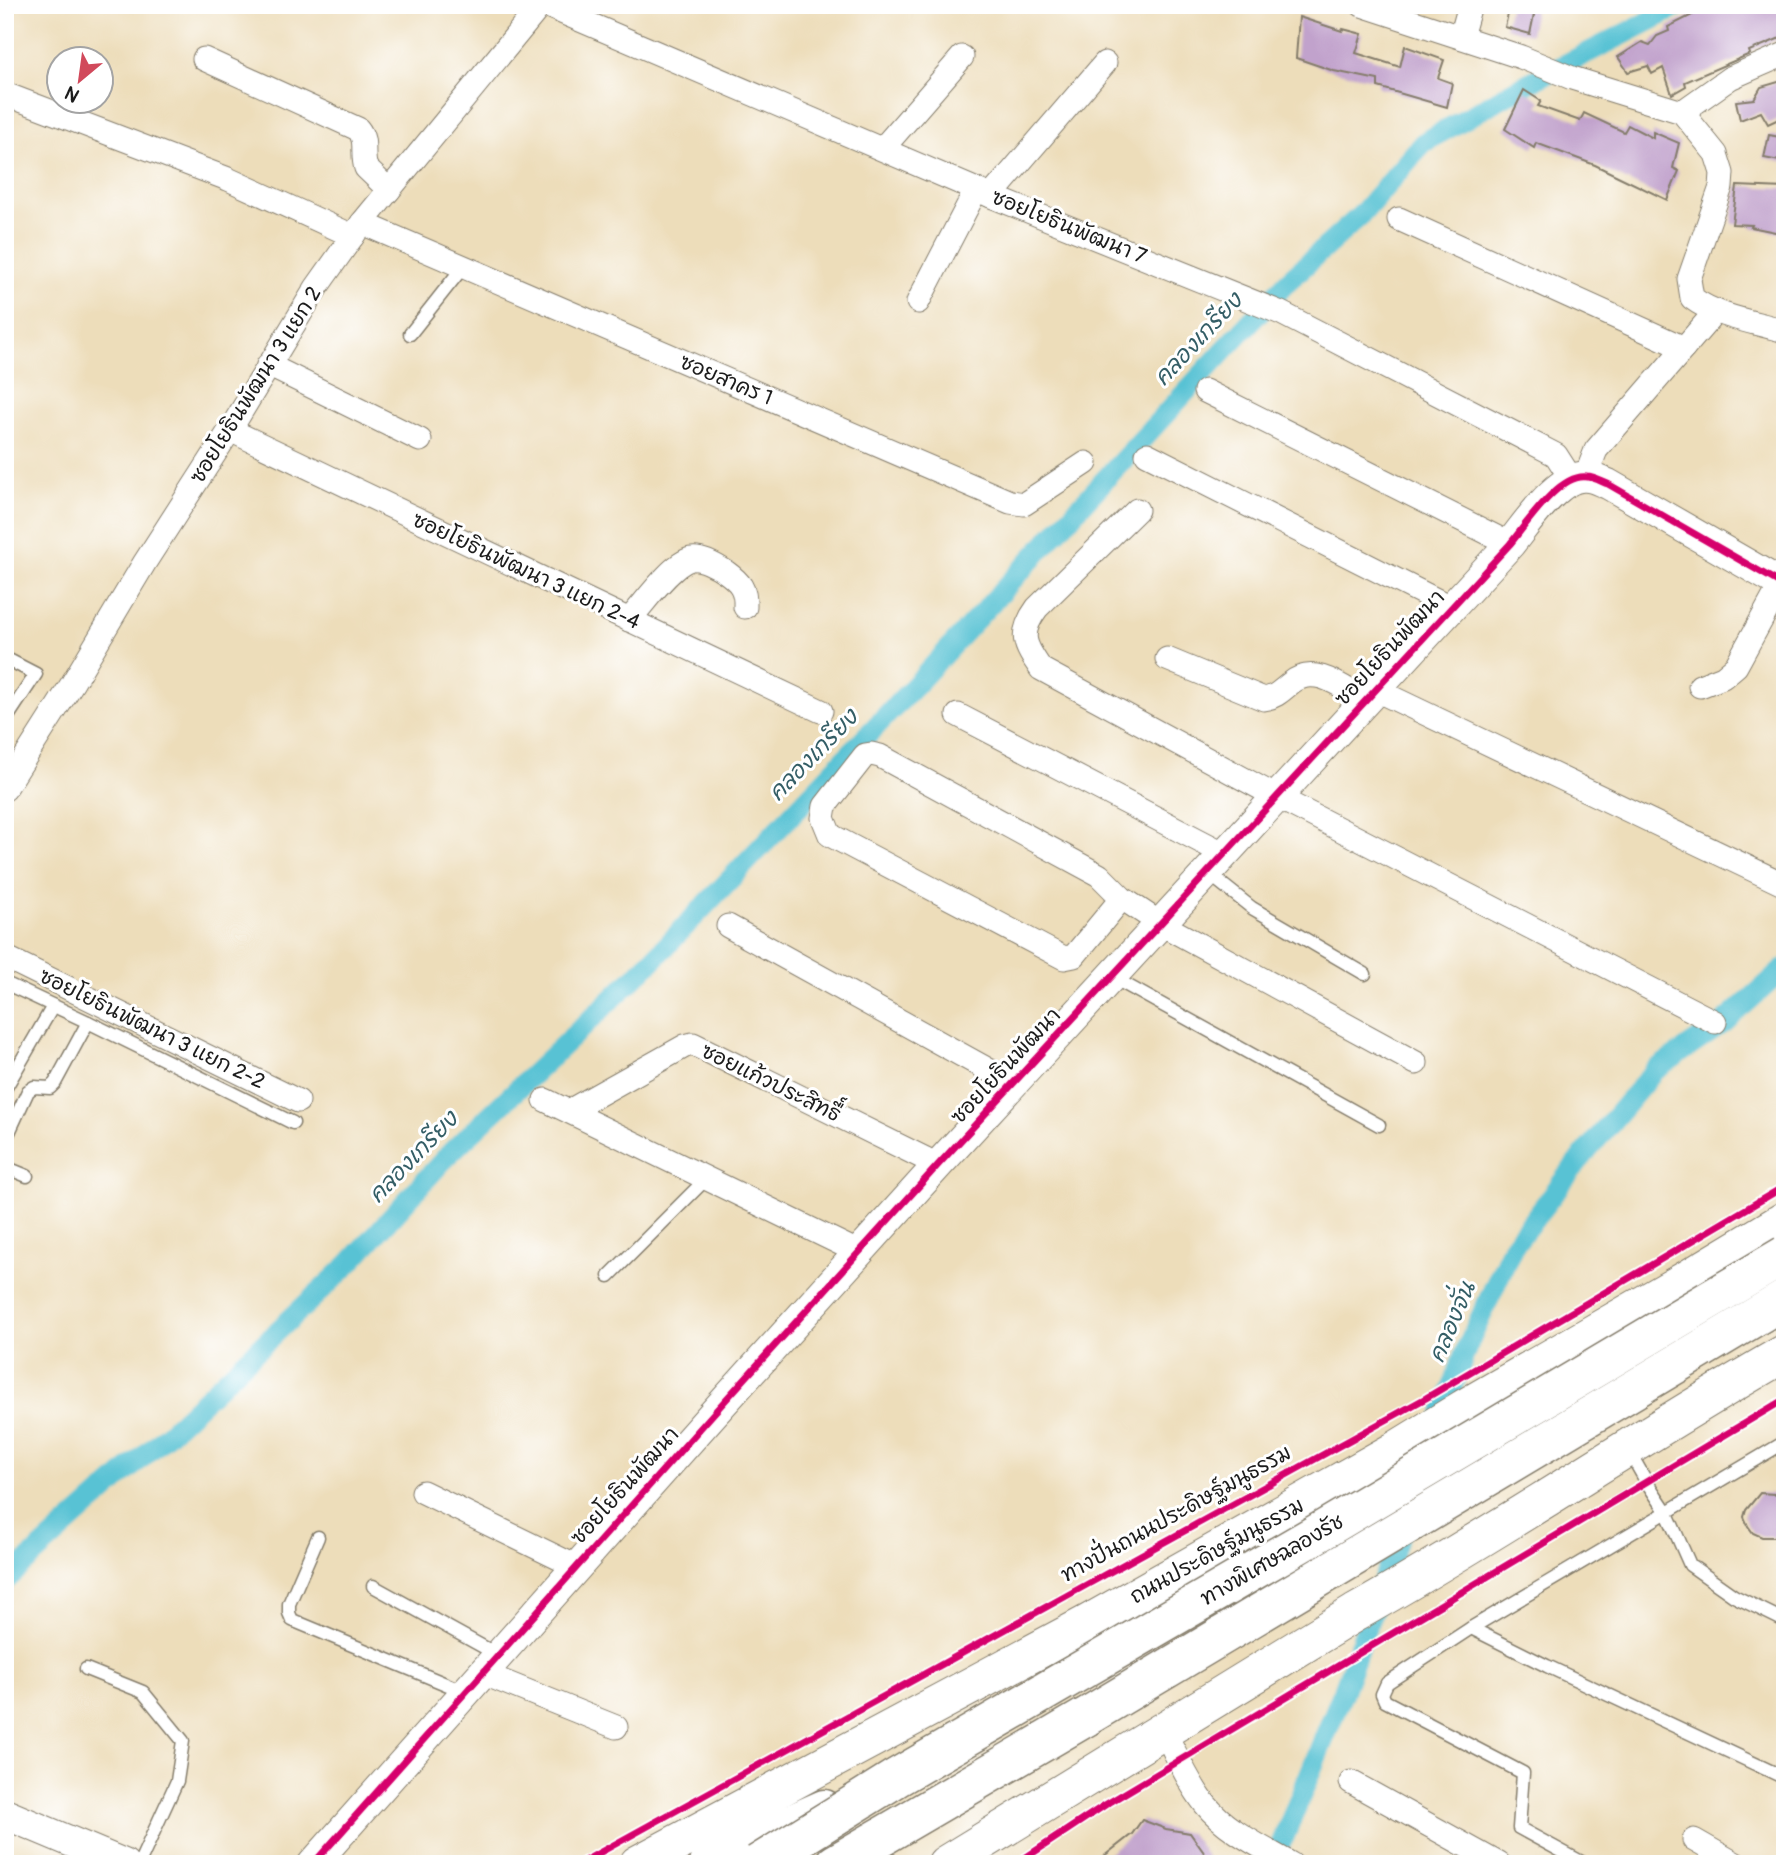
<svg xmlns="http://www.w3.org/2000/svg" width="1790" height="1869" font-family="Pangolin,'Playpen Sans Thai',sans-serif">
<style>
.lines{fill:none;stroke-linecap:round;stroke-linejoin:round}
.canal{stroke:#58c2d4;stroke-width:21}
.building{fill:#c1a2cc}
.service-casing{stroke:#847c6b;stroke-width:15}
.minor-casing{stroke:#847c6b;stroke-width:25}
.tertiary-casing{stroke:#847c6b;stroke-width:32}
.primary-casing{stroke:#847c6b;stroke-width:39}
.motorway-casing{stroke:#847c6b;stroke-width:41}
.service{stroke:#fff;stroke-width:12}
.minor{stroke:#fff;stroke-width:23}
.tertiary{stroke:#fff;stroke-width:30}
.primary{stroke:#fff;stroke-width:37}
.motorway{stroke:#fff;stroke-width:38}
.motorway-bridge-casing{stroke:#847c6b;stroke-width:41;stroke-linecap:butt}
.motorway-bridge{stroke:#fff;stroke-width:38}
.cycleway-casing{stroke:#fff;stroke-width:11}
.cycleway{stroke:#d6006c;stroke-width:7}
.labels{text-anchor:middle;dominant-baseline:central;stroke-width:6;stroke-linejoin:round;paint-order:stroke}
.street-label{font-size:21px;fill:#1c1c1c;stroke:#fff}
.water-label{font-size:23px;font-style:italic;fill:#345e66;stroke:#fff}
</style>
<rect width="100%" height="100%" fill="#fff"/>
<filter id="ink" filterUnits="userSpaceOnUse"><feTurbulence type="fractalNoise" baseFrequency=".0143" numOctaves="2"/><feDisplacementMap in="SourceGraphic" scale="14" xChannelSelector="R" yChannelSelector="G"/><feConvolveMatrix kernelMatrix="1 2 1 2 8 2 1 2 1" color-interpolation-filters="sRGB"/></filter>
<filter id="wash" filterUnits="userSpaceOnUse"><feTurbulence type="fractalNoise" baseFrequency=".00686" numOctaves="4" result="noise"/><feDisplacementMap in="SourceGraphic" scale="28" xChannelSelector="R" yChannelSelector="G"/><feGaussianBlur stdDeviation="1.57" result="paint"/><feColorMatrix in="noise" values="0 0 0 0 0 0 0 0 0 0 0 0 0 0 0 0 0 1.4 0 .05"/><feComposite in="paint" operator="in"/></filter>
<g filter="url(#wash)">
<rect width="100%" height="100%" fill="#edddba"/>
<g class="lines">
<g class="canal">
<polyline points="1440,1422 1467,1347 1513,1246 1577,1163 1654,1071 1725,1022 1785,968"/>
<polyline points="5,1581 155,1446 348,1265 449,1154 654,959 922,678 1288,281 1361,215 1423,143 1515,90 1681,5"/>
<polyline points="1273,1864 1343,1692 1401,1531"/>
</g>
</g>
<g id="blocks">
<g class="building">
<polygon points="1510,5 1536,5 1530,34 1505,27"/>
<polygon points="1712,5 1785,5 1785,36 1749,51 1750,54 1685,82 1686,86 1672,94 1663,68 1652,74 1648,66 1628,72 1618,57 1642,42 1650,45 1657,36 1669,31 1668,27"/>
<polygon points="1299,17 1342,31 1343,29 1362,34 1356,53 1400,67 1405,46 1444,60 1438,78 1452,83 1447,107 1378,87 1378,80 1334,71 1296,58"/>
<polygon points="1785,80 1785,116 1768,124 1761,112 1740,120 1736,101 1754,99 1761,87"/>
<polygon points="1524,90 1541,101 1538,106 1580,121 1584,113 1624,132 1628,125 1653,138 1653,132 1679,143 1673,168 1679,171 1667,200 1595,165 1536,143 1534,148 1505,129"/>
<polygon points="1769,135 1785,138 1785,162 1764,158"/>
<polygon points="1737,186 1785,188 1785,234 1751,227 1752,225 1732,224"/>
<polygon points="1760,1493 1774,1494 1785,1500 1785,1533 1777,1537 1762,1537 1753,1533 1748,1526 1744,1517 1746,1510"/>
<polygon points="1142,1820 1166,1829 1190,1833 1212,1864 1094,1864 1132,1834"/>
</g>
</g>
</g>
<g filter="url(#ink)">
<use href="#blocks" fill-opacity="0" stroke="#847c6b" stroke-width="2"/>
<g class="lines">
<defs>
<g id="service">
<polyline points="410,334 463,267"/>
<polyline points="5,658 36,674 5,721"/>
<polyline points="1208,873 1252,908 1365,974"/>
<polyline points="1112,977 1379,1125"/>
<polyline points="5,983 88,1022"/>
<polyline points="5,1089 53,1006"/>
<polyline points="5,1141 28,1091 34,1087 50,1088 55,1083 88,1022 293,1123"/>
<polyline points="5,1167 27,1176"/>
<polyline points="609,1276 707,1178"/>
<polyline points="1629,1451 1646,1481 1666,1511 1690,1565 1734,1596 1785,1621"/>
<polyline points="318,1537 289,1604 289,1613 292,1620 465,1692"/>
<polyline points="373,1586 498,1655"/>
<polyline points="1471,1628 1547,1666 1785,1778"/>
<polyline points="86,1669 143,1692 183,1741 177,1781 139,1864"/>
<polyline points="1585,1864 1519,1828 1523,1773 1385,1701 1382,1694 1387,1683 1471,1628 1785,1442"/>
</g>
<g id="minor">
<polyline points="545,5 991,196 1281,313 1556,455 1572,480"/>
<path d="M1362,5L1521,57L1572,78L1682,112L1716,154L1722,173L1721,187L1689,279L1692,298C1717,317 1755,322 1785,331"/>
<polyline points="1461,37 1470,5"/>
<path d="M204,59L358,129C368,141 361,154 366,168L389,190"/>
<polyline points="5,94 228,179 353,236"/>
<polyline points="1682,112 1730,78 1785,54"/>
<polyline points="883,148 962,57"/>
<polyline points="991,196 1105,63"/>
<polyline points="1399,219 1684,348"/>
<polyline points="362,223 1010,502 1024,504 1086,463"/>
<polyline points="918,302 976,190"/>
<polyline points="268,365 420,440"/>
<polyline points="1205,391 1510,544"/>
<polyline points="230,430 821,711"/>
<polyline points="1147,454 1452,608"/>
<polyline points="1586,476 1596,450 1716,311"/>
<path d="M1137,510L1037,608C1018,634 1024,645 1041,669L1277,797L1715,1022"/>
<path d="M629,620C643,605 671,564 691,559C701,557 717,566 726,572C740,582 746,589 745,607"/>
<path d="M1167,659L1264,699C1276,697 1281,691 1291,683C1315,663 1343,688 1366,701"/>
<polyline points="1700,686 1723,677 1736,666 1781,584"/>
<polyline points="1376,690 1785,885"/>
<polyline points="958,715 1225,854"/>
<polyline points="5,789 72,684 145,562 230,430 316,288 362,223 541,5"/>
<polyline points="1122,898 1074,956 1064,958 830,835 823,818 825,806 865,755 871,754 880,756 1099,875 1122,898 1161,924 1416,1063"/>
<polyline points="728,926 1014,1084"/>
<polyline points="5,957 298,1101"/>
<polyline points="545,1100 860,1253"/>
<polyline points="569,1111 685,1046 693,1044 938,1165"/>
<polyline points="423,1492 577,1567"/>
<polyline points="482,1673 616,1727"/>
<path d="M1164,1731C1177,1756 1188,1782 1205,1804C1227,1831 1262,1847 1291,1864"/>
<polyline points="1351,1782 1499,1864"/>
<polyline points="1694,1840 1736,1864"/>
</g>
<g id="tertiary">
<polyline points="5,1814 124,1864"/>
<path d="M313,1864L712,1415L938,1165L1510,544C1526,525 1559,473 1587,477C1594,477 1602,482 1608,484L1785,586"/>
</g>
<g id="primary">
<polyline points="638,1864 1085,1625 1394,1451 1464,1408 1689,1278 1785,1220"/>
<path d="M946,1864L1355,1613C1501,1531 1640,1436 1785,1353"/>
</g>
<g id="motorway">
<polyline points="709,1864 779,1829 824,1809"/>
<polyline points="835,1864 1086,1717"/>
</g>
</defs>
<use href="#service" class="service-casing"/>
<use href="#minor" class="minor-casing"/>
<use href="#tertiary" class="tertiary-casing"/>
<use href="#primary" class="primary-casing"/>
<use href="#motorway" class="motorway-casing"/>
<use href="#service" class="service"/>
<use href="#minor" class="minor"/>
<use href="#tertiary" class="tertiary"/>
<use href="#primary" class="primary"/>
<use href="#motorway" class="motorway"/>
<defs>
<g id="motorway-bridge">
<polyline points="1086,1717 1785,1299"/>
<polyline points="758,1864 896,1778 1318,1533 1785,1255"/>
</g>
</defs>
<use href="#motorway-bridge" class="motorway-bridge-casing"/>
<use href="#motorway-bridge" class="motorway-bridge"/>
<defs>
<g id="cycleway">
<path d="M313,1864L712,1415L938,1165L1510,544C1526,525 1559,473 1587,477C1594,477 1602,482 1608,484L1785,586"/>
<polyline points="579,1864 1426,1398 1785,1186"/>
<polyline points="1016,1864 1105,1805 1785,1399"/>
</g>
</defs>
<use href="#cycleway" class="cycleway-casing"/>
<use href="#cycleway" class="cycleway"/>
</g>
</g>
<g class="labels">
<g class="street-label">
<text transform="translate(1069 227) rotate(22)">ซอยโยธินพัฒนา 7</text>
<text transform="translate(726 380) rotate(23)">ซอยสาคร 1</text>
<text transform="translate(256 385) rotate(-58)">ซอยโยธินพัฒนา 3 แยก 2</text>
<text transform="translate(526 571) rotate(25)">ซอยโยธินพัฒนา 3 แยก 2-4</text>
<text transform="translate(1390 648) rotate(-47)">ซอยโยธินพัฒนา</text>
<text transform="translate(152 1029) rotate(26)">ซอยโยธินพัฒนา 3 แยก 2-2</text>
<text transform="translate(1006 1066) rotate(-47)">ซอยโยธินพัฒนา</text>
<text transform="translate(771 1083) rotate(26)">ซอยแก้วประสิทธื์</text>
<text transform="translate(625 1486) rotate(-48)">ซอยโยธินพัฒนา</text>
<text transform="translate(1176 1514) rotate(-29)">ทางปั่นถนนประดิษฐ์มนูธรรม</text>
<text transform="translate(1217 1551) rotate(-29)">ถนนประดิษฐ์มนูธรรม</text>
<text transform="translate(1272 1560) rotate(-30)">ทางพิเศษฉลองรัช</text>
</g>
<g class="water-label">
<text transform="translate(1198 339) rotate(-47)">คลองเกรียง</text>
<text transform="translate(813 755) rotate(-46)">คลองเกรียง</text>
<text transform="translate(413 1157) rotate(-46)">คลองเกรียง</text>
<text transform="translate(1452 1322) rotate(-67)">คลองจั่น</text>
</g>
</g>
<rect width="1790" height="1869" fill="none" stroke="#fff" stroke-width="28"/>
<g transform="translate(80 80) rotate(209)"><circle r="33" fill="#ffffff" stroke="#a4a4a4" stroke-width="2"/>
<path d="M0-5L12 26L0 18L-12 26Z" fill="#d1495b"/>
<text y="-10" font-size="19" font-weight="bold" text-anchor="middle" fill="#1c1c1c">N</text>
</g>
</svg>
